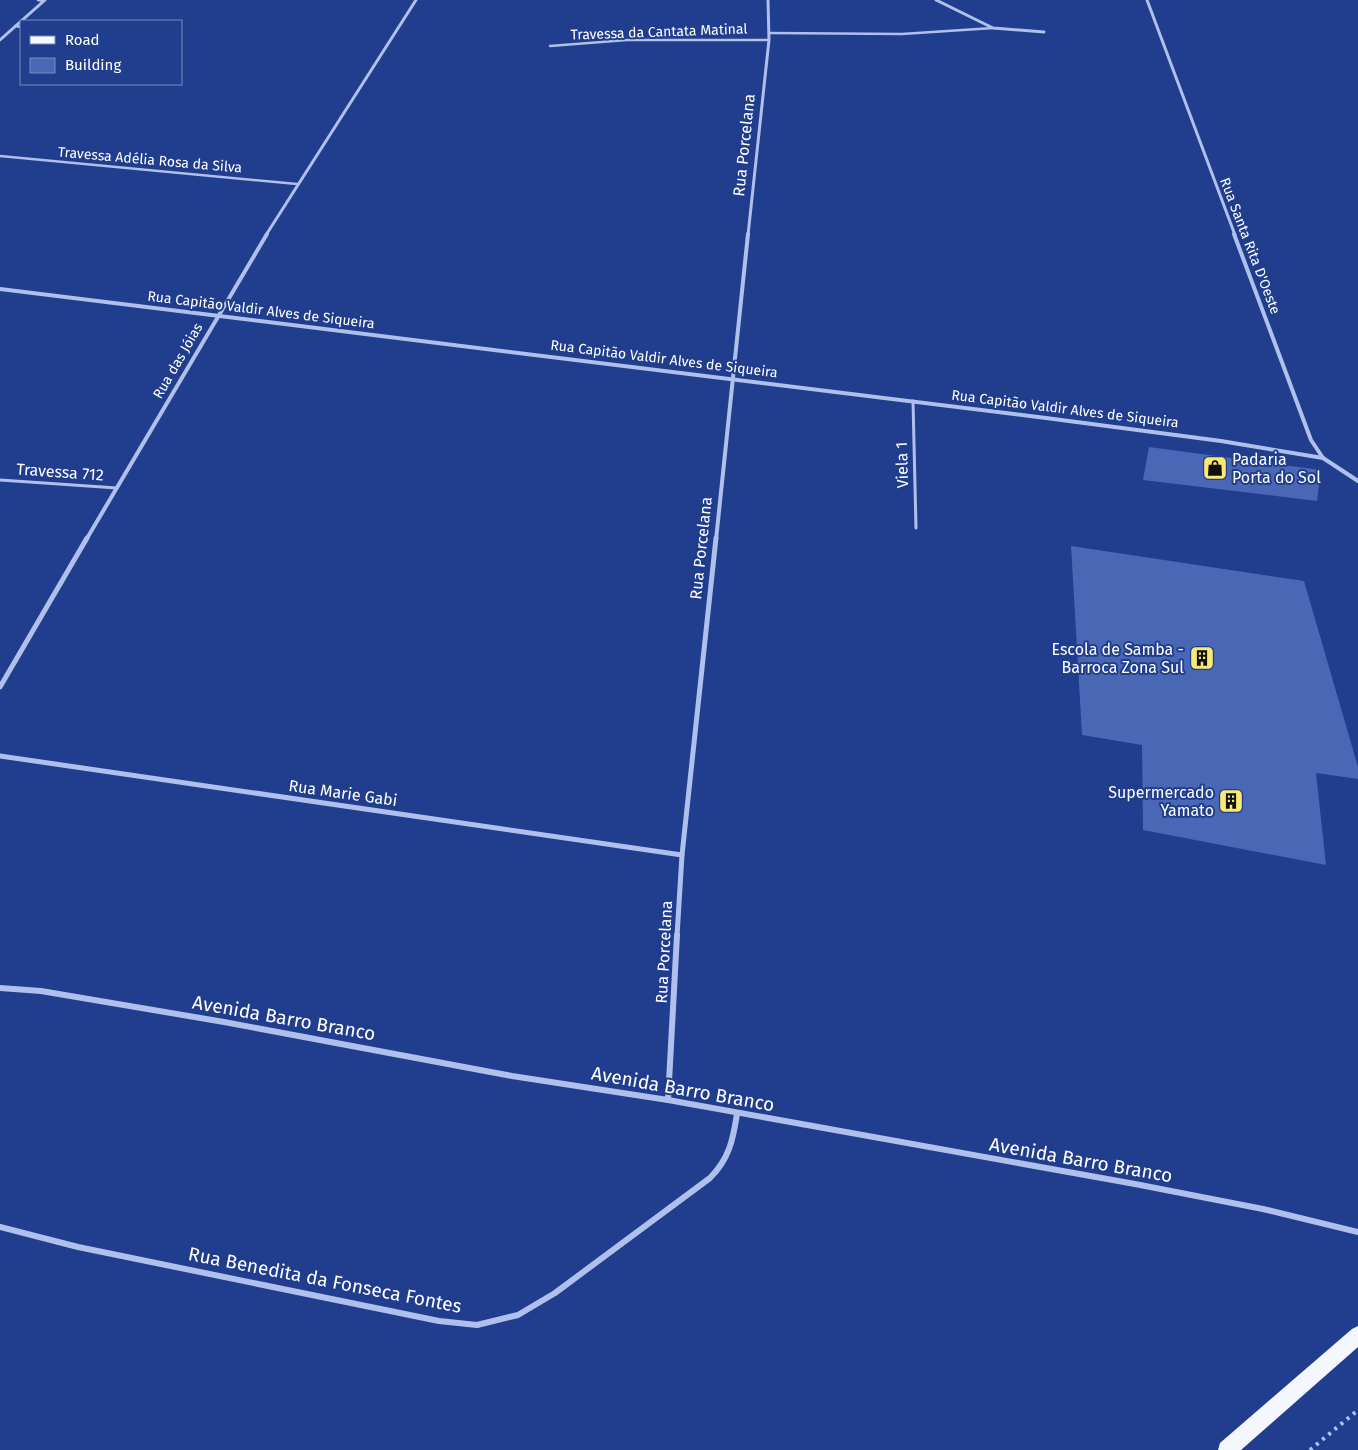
<svg xmlns="http://www.w3.org/2000/svg" width="1358" height="1450" font-family="'Fira Sans',sans-serif">
<style>
.building{fill:#4a67b5}
.lines{fill:none;stroke-linecap:round;stroke-linejoin:round}
.path{stroke:#afc0ec;stroke-width:4;stroke-dasharray:3 5;stroke-linecap:butt}
.lane-far1{stroke:#afc0ec;stroke-width:2.5}
.lane{stroke:#afc0ec;stroke-width:3}
.street-far3{stroke:#afc0ec;stroke-width:3}
.street-far2{stroke:#afc0ec;stroke-width:4}
.street-far1{stroke:#afc0ec;stroke-width:5}
.street{stroke:#afc0ec;stroke-width:6}
.primary{fill:#f5f7ff;fill-rule:evenodd}
.labels{text-anchor:middle;dominant-baseline:central;stroke-width:4;stroke-linejoin:round;paint-order:stroke}
.far-street-label{font-size:14px;fill:#fff;stroke:#213d8d}
.street-label{font-size:16px;fill:#fff;stroke:#213d8d}
.poi-label{font-size:16px;fill:#fff;stroke:#213d8d;text-anchor:end}
.near-street-label{font-size:19px;fill:#fff;stroke:#213d8d}
</style>
<rect width="100%" height="100%" fill="#213d8d"/>
<g class="building">
<polygon points="1149,447 1321,470 1317,501 1143,480"/>
<polygon points="1071,546 1304,581 1358,767 1358,779 1316,773 1326,865 1143,830 1142,745 1082,735"/>
</g>
<g class="lines">
<polyline class="path" points="1310,1450 1358,1410"/>
<g class="lane-far1">
<polyline points="38,0 44,1"/>
<polyline points="15,26 21,27"/>
<polyline points="769,33 902,34 993,28"/>
<polyline points="550,46 627,40 769,40"/>
<polyline points="0,156 297,184"/>
</g>
<g class="lane">
<polyline points="913,401 916,528"/>
<polyline points="0,480 117,488"/>
</g>
<g class="street-far3">
<polyline points="936,0 993,28 1044,32"/>
<polyline points="1147,0 1235,235"/>
<polyline points="0,40 45,0"/>
<polyline points="266,235 416,0"/>
<polyline points="748,235 769,40 768,0"/>
</g>
<g class="street-far2">
<polyline points="1234,234 1311,440 1323,458 1358,481"/>
<polyline points="0,289 1046,418 1221,441 1323,458"/>
<polyline points="86,540 267,234"/>
<polyline points="716,540 748,234"/>
</g>
<g class="street-far1">
<polyline points="0,687 87,538"/>
<polyline points="0,756 682,855"/>
<polyline points="677,936 682,855 716,538"/>
</g>
<g class="street">
<polyline points="0,988 41,991 224,1022 512,1076 668,1100 1135,1184 1263,1209 1358,1232"/>
<polyline points="668,1100 677,935"/>
<path d="M0,1227L78,1247L439,1321L477,1325L518,1315L555,1293L710,1178C729,1159 733,1140 737,1114"/>
</g>
<polygon class="primary" points="1358,1326 1358,1347 1241,1450 1218,1450 1220,1443 1352,1329"/>
</g>
<defs>
<symbol id="shop-square" viewBox="-11 -11 22 22"><rect x="-9" y="-9" width="18" height="18" rx="4" fill="#f9e971" stroke="#213d8d"/><path d="M-5-2.5h2.3a2.7 3.5 0 0 1 5.4 0H5L5.5 6h-11ZM-1.5-2.5h3a1.5 2.3 0 0 0-3 0Z" fill="#111"/></symbol>
<symbol id="building-square" viewBox="-11 -11 22 22"><rect x="-9" y="-9" width="18" height="18" rx="4" fill="#f9e971" stroke="#213d8d"/><path d="M-4-6H4V6H1V3H-1V6H-4ZM-2.5-4.3h1.7v1.8h-1.7ZM.8-4.3h1.7v1.8H.8ZM-2.5-1h1.7V.8h-1.7ZM.8-1h1.7V.8H.8Z" fill="#111"/></symbol>
</defs>
<g fill-rule="evenodd">
<use href="#shop-square" x="1201" y="454" width="28" height="28"/>
<use href="#building-square" x="1188" y="644" width="28" height="28"/>
<use href="#building-square" x="1217" y="787" width="28" height="28"/>
</g>
<g class="labels">
<g class="far-street-label">
<text transform="translate(659 32) rotate(-2)">Travessa da Cantata Matinal</text>
<text transform="translate(150 160) rotate(5)">Travessa Adélia Rosa da Silva</text>
<text transform="translate(1250 246) rotate(69)">Rua Santa Rita D'Oeste</text>
<text transform="translate(261 310) rotate(7)">Rua Capitão Valdir Alves de Siqueira</text>
<text transform="translate(664 359) rotate(7)">Rua Capitão Valdir Alves de Siqueira</text>
<text transform="translate(178 361) rotate(-60)">Rua das Jóias</text>
<text transform="translate(1065 409) rotate(7)">Rua Capitão Valdir Alves de Siqueira</text>
</g>
<g class="street-label">
<text transform="translate(744 145) rotate(-84)">Rua Porcelana</text>
<text transform="translate(902 465) rotate(-92)">Viela 1</text>
<text transform="translate(60 472) rotate(4)">Travessa 712</text>
<text transform="translate(701 548) rotate(-84)">Rua Porcelana</text>
<text transform="translate(343 793) rotate(8)">Rua Marie Gabi</text>
<text transform="translate(664 952) rotate(-87)">Rua Porcelana</text>
</g>
<g class="poi-label">
<text x="1232" y="459" text-anchor="start">Padaria<tspan x="1232" dy="18">Porta do Sol</tspan></text>
<text x="1184" y="649">Escola de Samba -<tspan x="1184" dy="18">Barroca Zona Sul</tspan></text>
<text x="1214" y="792">Supermercado<tspan x="1214" dy="18">Yamato</tspan></text>
</g>
<g class="near-street-label">
<text transform="translate(284 1018) rotate(10)">Avenida Barro Branco</text>
<text transform="translate(683 1089) rotate(10)">Avenida Barro Branco</text>
<text transform="translate(1081 1160) rotate(10)">Avenida Barro Branco</text>
<text transform="translate(325 1280) rotate(11)">Rua Benedita da Fonseca Fontes</text>
</g>
</g>
<rect x="20" y="20" width="162" height="65" fill="#213d8d" stroke="#7a8bbb"/>
<rect x="30" y="36" width="25" height="8" fill="#f5f7ff" stroke="#7a8bbb"/>
<text x="65" y="45" font-size="15" fill="#ffffff">Road</text>
<rect x="30" y="58" width="25" height="15" fill="#4a67b5" stroke="#7a8bbb"/>
<text x="65" y="70" font-size="15" fill="#ffffff">Building</text>
</svg>
